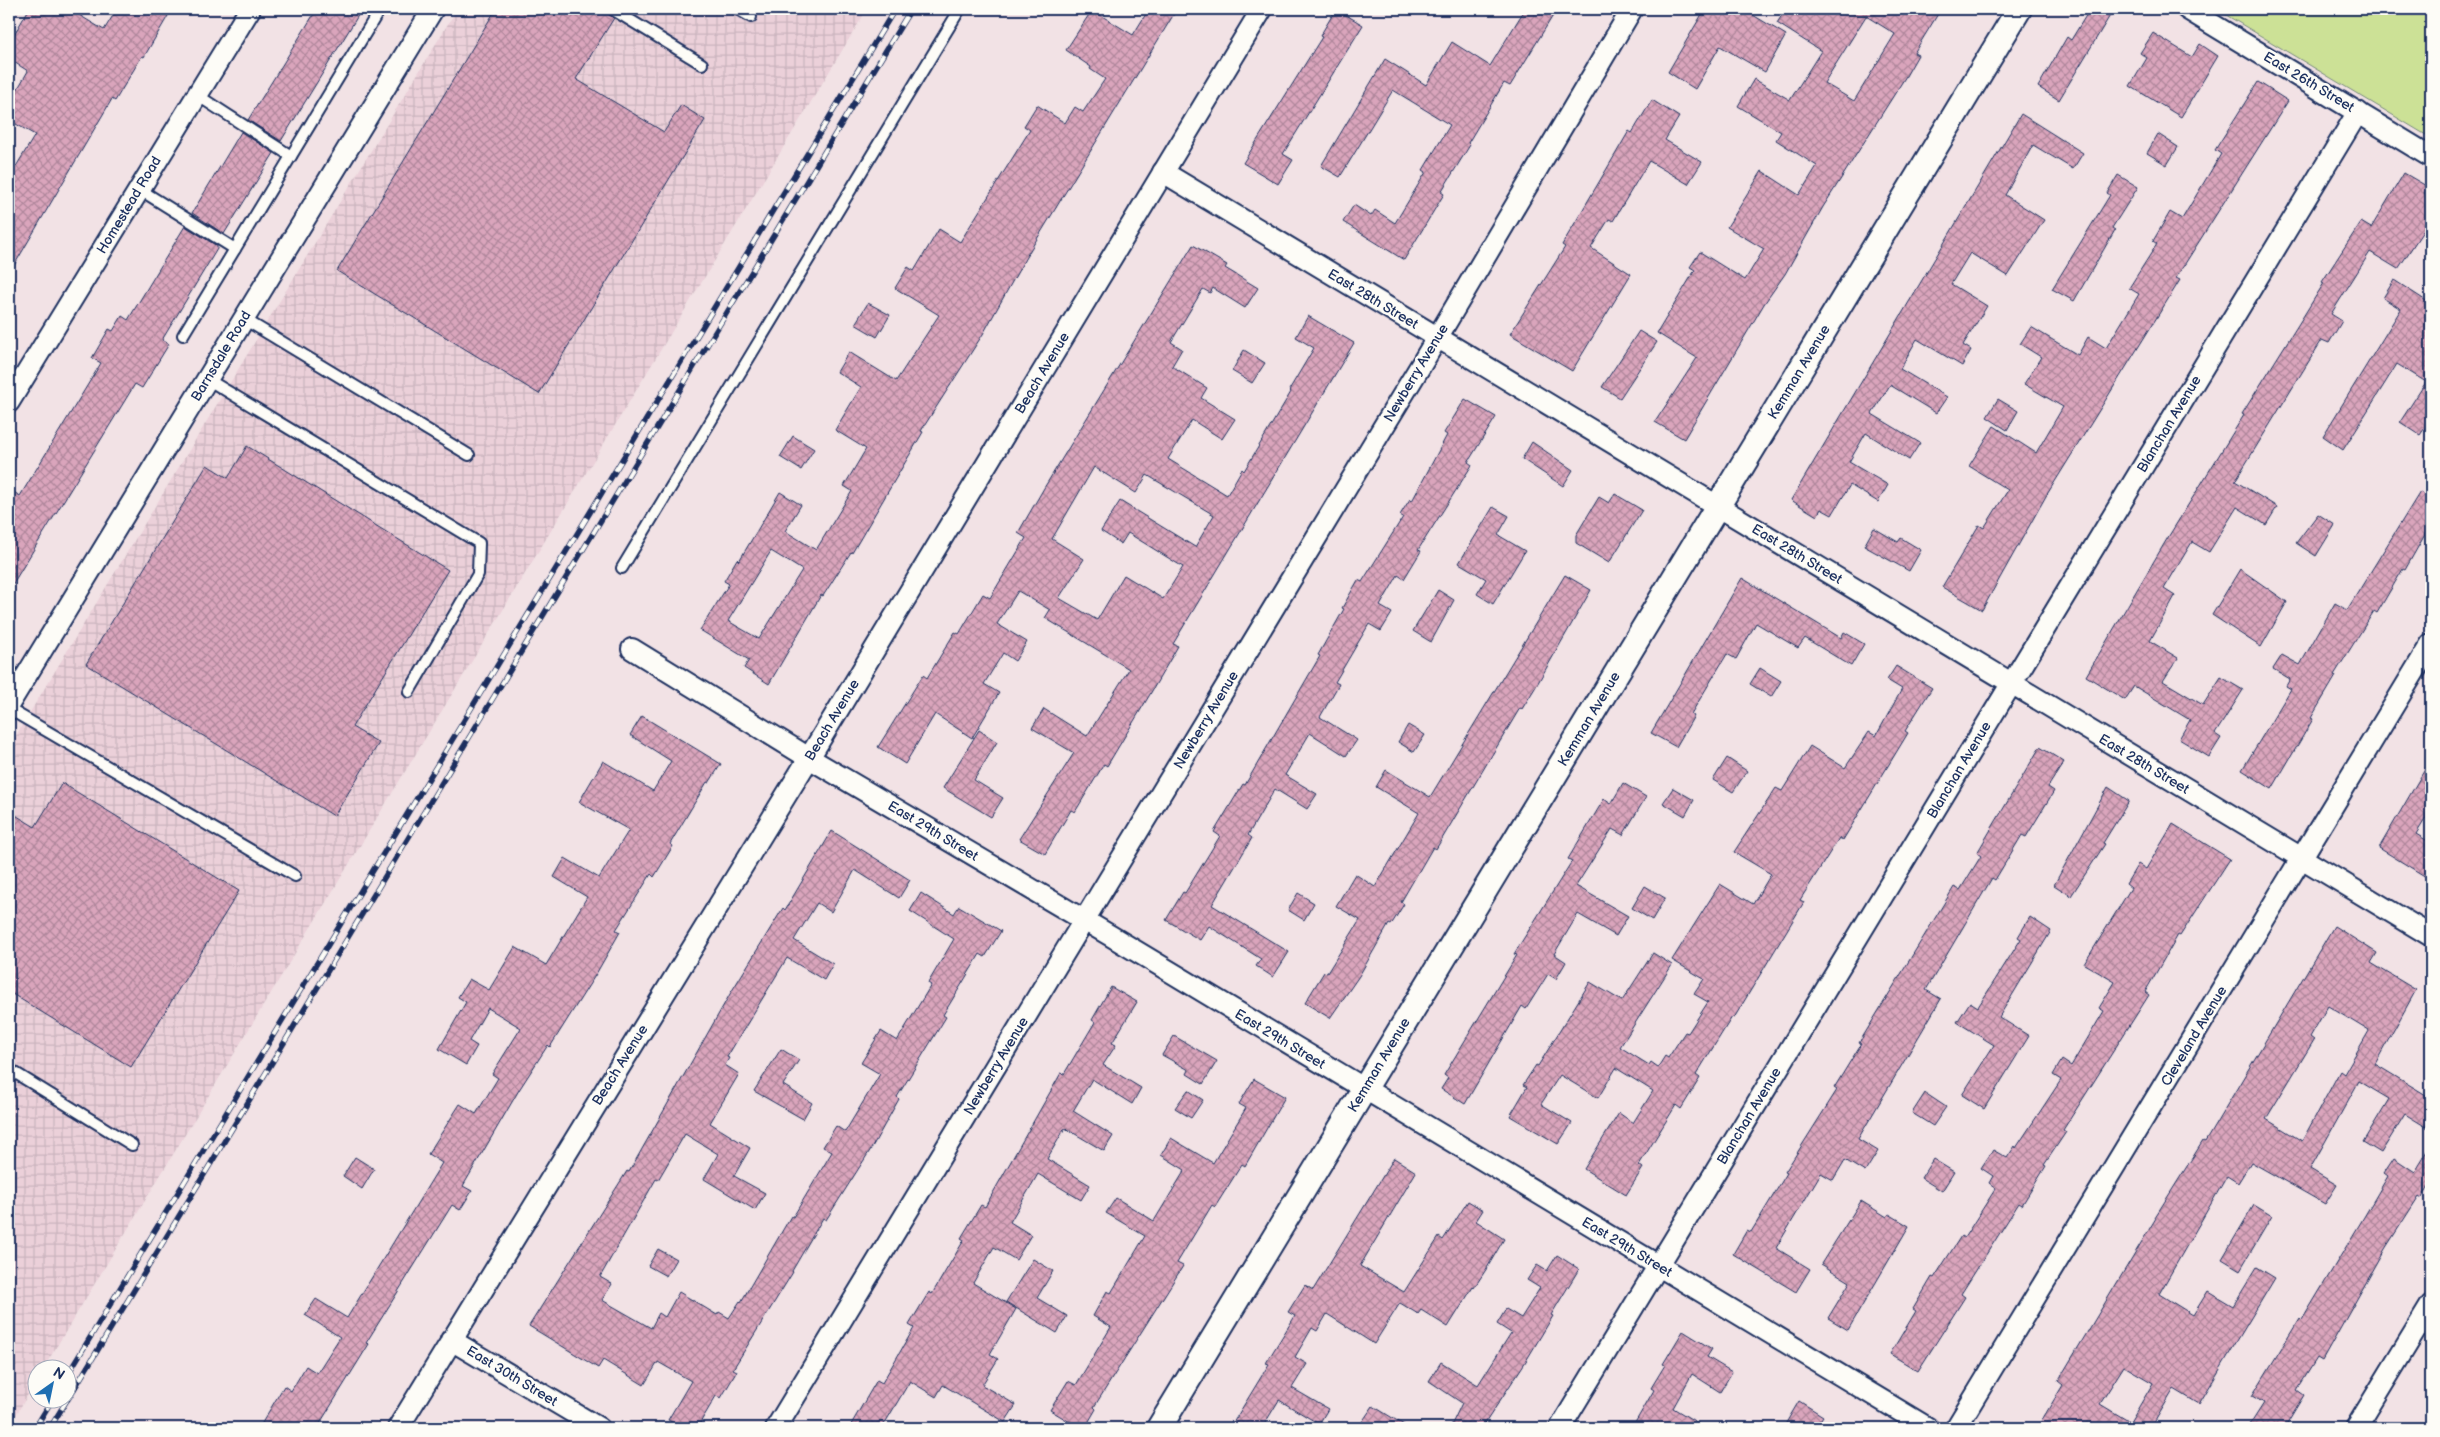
<svg xmlns="http://www.w3.org/2000/svg" width="2440" height="1437" font-family="'Balsamiq Sans',sans-serif">
<style>
.industrial{fill:url(#industrial-grid)}
.park{fill:#cce196;stroke:#74887a}
.building{fill:url(#building-cross-hatch);stroke:#1b2f5e;fill-rule:evenodd}
.lines{fill:none;stroke-linecap:round;stroke-linejoin:round}
.service-casing{stroke:#1b2f5e;stroke-width:14}
.minor-casing{stroke:#1b2f5e;stroke-width:24}
.tertiary-casing{stroke:#1b2f5e;stroke-width:28}
.service{stroke:#fdfcf7;stroke-width:10}
.minor{stroke:#fdfcf7;stroke-width:20}
.tertiary{stroke:#fdfcf7;stroke-width:24}
.rail-casing{stroke:#1b2f5e;stroke-width:5.5}
.rail{stroke:#fdfcf7;stroke-width:4;stroke-dasharray:11;stroke-linecap:butt}
.labels{text-anchor:middle;dominant-baseline:central;stroke-width:5;stroke-linejoin:round;paint-order:stroke}
.street-label{font-size:14px;fill:#1b2f5e;stroke:#fdfcf7}
</style>
<defs>
<pattern id="industrial-grid" width="8" height="8" patternUnits="userSpaceOnUse" patternTransform="scale(1.25)"><rect width="8" height="8" fill="#ebd0d9"/><path d="M0 4h8M4 0v8" fill="none" stroke="#c9b3bd"/></pattern>
<pattern id="building-cross-hatch" width="8" height="8" patternUnits="userSpaceOnUse" patternTransform="scale(1.25)"><rect width="8" height="8" fill="#daa5bc"/><path d="M0 0l8 8M0 8l8-8" fill="none" stroke="#b0879c"/></pattern>
</defs>
<rect width="100%" height="100%" fill="#f2e2e5"/>
<filter id="ink" filterUnits="userSpaceOnUse"><feTurbulence type="fractalNoise" baseFrequency=".02" numOctaves="2"/><feDisplacementMap in="SourceGraphic" scale="10" xChannelSelector="R" yChannelSelector="G"/><feConvolveMatrix kernelMatrix="1 2 1 2 8 2 1 2 1" color-interpolation-filters="sRGB"/></filter>
<g filter="url(#ink)">
<polygon class="industrial" points="457,9 862,9 866,11 43,1369 38,1370 37,1379 9,1427 9,747"/>
<polygon class="park" points="2216,9 2431,9 2431,138"/>
<g class="building">
<polygon points="29,9 69,9 104,30 117,9 172,9 144,57 142,56 115,101 112,99 9,274 9,178 35,135 9,120 9,104 28,71 9,59 9,43"/>
<polygon points="317,9 362,9 281,141 248,120"/>
<polygon points="496,9 601,9 614,18 576,79 664,132 681,105 705,120 539,394 337,271"/>
<path d="M1149,9H1177L1026,257L983,334L921,431L923,432L852,553L851,552L823,596L821,595L769,684L744,668L749,660L700,630L729,584L724,581L737,559L739,561L780,492L801,505L785,531L816,550L852,491L844,486L866,449L835,430L861,387L837,372L849,352L896,381L939,315L895,288L908,267L914,271L939,229L960,242L1030,130L1024,126L1037,105L1065,123L1075,107L1083,112L1105,79L1090,69L1091,67L1066,50L1092,10L1133,35ZM771,551L802,570L759,639L728,621Z"/>
<polygon points="1336,9 1363,25 1283,154 1293,160 1278,184 1243,163 1322,37 1320,36"/>
<polygon points="1525,9 1557,9 1510,86 1504,83 1468,143 1470,145 1441,192 1444,194 1404,260 1343,222 1354,205 1371,216 1375,210 1395,223 1426,172 1423,170 1450,125 1393,90 1340,177 1321,166 1385,59 1426,85 1452,42 1490,66"/>
<polygon points="1705,9 1743,9 1786,35 1765,72 1720,46 1695,89 1668,72"/>
<path d="M1786,9H1941L1914,53L1918,55L1906,76L1823,207L1785,274L1764,304L1684,439L1655,422L1697,358L1657,333L1695,270L1690,267L1700,252L1745,280L1764,249L1727,227L1762,171L1799,195L1817,166L1776,140L1781,132L1738,106L1754,79L1790,100L1821,51L1777,23ZM1866,16L1895,34L1854,101L1824,83Z"/>
<polygon points="2090,9 2114,9 2059,100 2038,87 2067,37 2071,40"/>
<polygon points="2153,33 2192,57 2200,44 2218,56 2181,117 2130,86 2147,58 2140,53"/>
<polygon points="2258,82 2288,101 2176,278 2180,280 2046,496 1982,610 1942,587 1979,525 1984,528 2008,490 1969,466 1994,426 2036,453 2063,407 2024,384 2041,357 2020,344 2031,327 2078,355 2088,337 2106,348 2139,294 2129,288 2157,244 2153,241 2170,212 2182,219 2221,154 2215,150"/>
<polygon points="1652,100 1679,117 1665,140 1702,162 1688,184 1649,161 1613,221 1609,219 1591,248 1631,274 1572,371 1510,334 1565,247 1562,245 1612,160 1629,131 1632,133"/>
<polygon points="2021,114 2083,153 2073,169 2033,145 2005,195 2044,220 2008,276 1970,253 1951,284 1987,306 1963,345 1971,350 1962,366 1917,339 1900,369 1947,397 1936,413 1890,385 1872,414 1920,443 1909,460 1866,433 1849,462 1888,485 1878,502 1850,485 1832,515 1821,509 1817,516 1791,500"/>
<polygon points="241,132 274,153 224,234 192,213"/>
<polygon points="2158,134 2178,147 2167,165 2147,153"/>
<polygon points="2404,173 2428,187 2424,193 2431,198 2431,219 2398,269 2370,252 2331,314 2342,321 2329,343 2322,340 2235,481 2277,507 2266,525 2237,507 2209,552 2192,542 2164,589 2175,596 2150,641 2178,658 2163,681 2203,705 2221,677 2243,690 2215,734 2221,738 2209,757 2179,739 2190,720 2134,686 2125,700 2086,676 2167,539 2244,415 2242,414 2298,325 2324,283 2322,282 2361,222 2371,228"/>
<polygon points="2118,175 2138,187 2112,228 2115,230 2074,301 2052,289 2110,195 2107,193"/>
<polygon points="185,226 217,246 217,249 162,340 169,344 142,388 135,384 9,590 9,489 20,496 101,363 92,358 109,329 113,331 122,316 128,320"/>
<path d="M1193,245L1227,265L1225,268L1258,288L1245,308L1213,288L1210,293L1203,289L1171,342L1182,349L1172,366L1207,388L1201,398L1235,419L1222,439L1192,420L1168,459L1227,495L1242,469L1244,471L1291,392L1289,390L1314,348L1296,337L1308,316L1354,343L1173,644L1178,646L1149,696L1107,766L1104,764L1075,812L1071,810L1045,854L1019,839L1074,753L1032,728L1044,709L1087,736L1129,669L1045,618L1050,610L1018,591L997,624L1027,642L1015,661L1003,653L984,684L999,693L972,738L935,714L905,764L878,747L923,675L927,678L955,632L959,634L983,594L990,598L1026,538L1018,533L1044,488ZM1094,467L1136,493L1147,475L1214,515L1195,547L1120,501L1101,531L1121,544L1128,533L1183,567L1163,599L1124,575L1097,620L1059,598L1084,559L1052,539Z"/>
<polygon points="2394,280 2431,304 2431,419 2420,435 2400,422 2426,382 2397,364 2343,450 2323,436 2401,309 2383,298"/>
<polygon points="868,303 890,315 877,337 855,324"/>
<polygon points="1639,331 1657,342 1620,398 1602,387"/>
<polygon points="1244,350 1265,363 1252,383 1232,371"/>
<polygon points="1465,399 1496,417 1468,462 1472,465 1418,550 1421,551 1404,579 1398,575 1380,606 1392,613 1381,631 1369,624 1335,682 1339,684 1320,717 1357,740 1346,756 1310,733 1285,775 1317,794 1307,809 1275,789 1248,835 1252,838 1212,905 1289,952 1273,977 1256,966 1261,959 1209,926 1200,940 1166,920 1183,892 1185,893 1220,836 1214,832 1243,784 1245,785 1320,656 1318,655 1344,609 1342,608 1358,580 1362,582 1403,517 1400,515 1410,499 1412,501 1447,435 1444,433"/>
<polygon points="1998,399 2018,411 2007,430 1987,417"/>
<polygon points="793,436 814,449 801,470 780,457"/>
<polygon points="1532,442 1573,470 1563,486 1522,459"/>
<polygon points="247,446 448,570 352,727 379,743 334,816 86,664 207,465 228,478"/>
<polygon points="2420,492 2431,499 2431,524 2405,570 2403,569 2377,613 2374,611 2334,675 2336,676 2311,718 2313,719 2272,789 2242,770 2291,689 2286,686 2290,679 2273,669 2282,655 2300,665 2335,603 2347,610"/>
<polygon points="1615,494 1642,510 1609,563 1576,543 1576,535 1599,497 1609,503"/>
<polygon points="1493,507 1509,516 1498,535 1525,551 1493,604 1477,594 1486,579 1459,563"/>
<polygon points="2318,514 2335,525 2316,556 2296,543"/>
<polygon points="1874,528 1898,542 1901,538 1921,550 1909,571 1864,546"/>
<polygon points="2240,569 2287,602 2261,647 2212,615"/>
<polygon points="1565,575 1591,590 1535,688 1522,709 1520,708 1436,849 1433,847 1401,902 1404,904 1391,925 1389,924 1359,976 1330,1018 1305,1003 1324,972 1327,973 1360,920 1336,906 1355,874 1375,887 1419,813 1376,787 1386,770 1430,797"/>
<polygon points="1742,578 1841,638 1844,632 1864,644 1851,666 1805,638 1798,648 1756,623 1736,659 1727,654 1691,714 1694,716 1676,747 1651,733"/>
<polygon points="1438,590 1454,600 1431,642 1413,631"/>
<polygon points="1896,666 1932,688 1905,731 1908,733 1843,840 1839,838 1800,900 1804,902 1734,1018 1732,1017 1696,1075 1700,1078 1681,1109 1676,1105 1639,1165 1643,1168 1626,1195 1584,1169 1619,1113 1633,1123 1653,1091 1616,1068 1598,1098 1560,1075 1541,1104 1572,1123 1558,1144 1510,1116 1527,1087 1523,1085 1536,1065 1538,1066 1590,982 1622,1001 1653,953 1672,965 1620,1047 1649,1065 1651,1062 1658,1067 1665,1056 1668,1058 1685,1032 1688,1033 1708,1002 1694,994 1704,979 1672,960 1720,884 1753,904 1771,874 1734,852 1776,788 1782,791 1810,746 1845,768 1869,732 1876,736 1902,689 1887,680"/>
<polygon points="1760,668 1781,681 1771,697 1750,684"/>
<polygon points="642,716 721,764 709,783 707,782 670,844 673,846 654,877 651,874 616,930 620,932 596,974 550,1047 548,1045 519,1090 463,1186 472,1191 460,1210 452,1205 366,1343 369,1344 317,1428 259,1428 284,1386 291,1391 306,1366 317,1373 340,1337 305,1315 316,1299 347,1318 442,1163 428,1154 460,1104 476,1114 498,1078 492,1074 521,1028 488,1008 469,1041 477,1046 466,1065 439,1049 466,1002 458,997 469,979 489,990 515,947 546,965 587,897 554,877 565,858 599,878 629,830 579,802 603,761 653,791 671,761 630,735"/>
<polygon points="1408,725 1425,735 1414,752 1398,742"/>
<polygon points="979,730 997,742 974,780 1003,798 991,817 943,788"/>
<polygon points="2040,747 2064,762 2048,787 2054,791 2026,837 2022,835 1995,880 1992,878 1926,990 1941,999 1858,1139 1878,1151 1865,1172 1845,1160 1833,1180 1821,1173 1776,1248 1810,1269 1796,1292 1733,1254 1747,1230 1751,1232 1787,1173 1785,1172 1837,1090 1834,1088 1861,1044 1859,1043 1954,887 1960,890 1981,856 1977,853"/>
<polygon points="1727,758 1747,771 1733,792 1713,780"/>
<polygon points="2431,759 2431,810 2416,834 2431,843 2431,880 2379,848"/>
<polygon points="62,783 239,891 131,1067 9,992 9,811 35,827"/>
<polygon points="1623,783 1646,797 1623,835 1612,829 1576,886 1628,916 1616,936 1578,914 1554,954 1566,962 1556,979 1548,974 1526,1009 1522,1006 1465,1104 1441,1089 1448,1078 1444,1075 1517,955 1514,954 1572,861 1568,859 1604,799 1611,804"/>
<polygon points="2108,787 2129,801 2103,843 2105,844 2071,896 2054,885"/>
<polygon points="1673,788 1694,800 1685,816 1663,803"/>
<polygon points="2173,824 2230,859 2180,936 2178,935 2145,992 2149,995 2063,1130 2066,1132 2044,1165 2046,1166 2022,1205 2019,1203 1961,1294 1965,1297 1918,1371 1890,1354 1916,1311 1913,1309 1932,1277 1934,1278 1961,1236 1964,1238 1996,1188 1989,1183 1993,1176 1981,1168 1993,1150 2007,1158 2015,1146 2016,1148 2061,1080 2053,1075 2062,1060 2071,1066 2104,1011 2099,1008 2115,982 2084,964 2131,888 2126,884 2138,864 2146,869"/>
<polygon points="832,831 910,880 899,898 855,870 831,912 817,903 794,940 833,964 824,980 787,958 727,1057 729,1058 725,1065 739,1074 710,1123 750,1148 734,1176 765,1193 755,1210 704,1179 718,1154 685,1134 658,1180 656,1179 600,1277 612,1284 602,1300 651,1328 659,1313 665,1317 679,1292 717,1315 719,1312 729,1318 740,1301 741,1302 791,1216 793,1217 832,1152 823,1147 836,1126 845,1132 880,1074 861,1063 881,1031 897,1041 931,985 928,983 954,939 910,911 921,893 954,914 959,906 1001,931 985,957 980,954 943,1015 946,1017 897,1097 899,1099 871,1149 826,1220 823,1218 792,1271 793,1272 733,1369 737,1371 721,1398 716,1396 697,1428 682,1428 668,1420 691,1381 658,1362 644,1385 603,1360 598,1368 529,1326 627,1171 629,1172 730,994 783,908 785,910"/>
<polygon points="1645,886 1665,898 1652,920 1632,908"/>
<polygon points="1298,893 1314,903 1304,920 1288,910"/>
<polygon points="2030,917 2051,931 1999,1017 2029,1036 1984,1109 1962,1095 1994,1045 1957,1022 1970,1002 1978,1007 2021,939 2018,937"/>
<path d="M2334,926L2377,953L2371,963L2416,990L2375,1064L2431,1098V1130L2405,1114L2381,1153L2363,1142L2389,1099L2359,1081L2310,1169L2337,1185L2325,1204L2251,1162L2238,1183L2227,1176L2159,1294L2193,1315L2208,1291L2233,1306L2257,1267L2275,1278L2199,1404L2174,1389L2151,1428H2037L2063,1385L2058,1381L2156,1218L2155,1217L2203,1141L2205,1142ZM2328,1006L2369,1031L2344,1074L2340,1071L2302,1141L2266,1119L2314,1040L2310,1037ZM2124,1366L2153,1383L2130,1422L2100,1404Z"/>
<polygon points="1111,987 1137,1002 1112,1043 1116,1045 1103,1065 1141,1088 1132,1104 1092,1079 1073,1111 1113,1136 1104,1151 1065,1128 1047,1159 1090,1185 1081,1200 1038,1174 1010,1222 1031,1235 1016,1260 994,1247 973,1283 1016,1309 990,1354 998,1359 982,1385 1016,1405 1005,1422 943,1385 936,1397 910,1381 882,1428 849,1428 877,1380 882,1383 914,1328 909,1325 929,1292 932,1294 964,1240 961,1238 981,1205 985,1207 1061,1073 1064,1074 1095,1022 1092,1020"/>
<polygon points="1174,1036 1217,1061 1203,1084 1187,1074 1189,1070 1162,1055"/>
<polygon points="781,1049 799,1060 783,1085 812,1103 803,1119 754,1091"/>
<polygon points="1254,1079 1285,1097 1245,1166 1242,1164 1215,1207 1212,1205 1177,1263 1183,1266 1094,1407 1096,1409 1085,1428 1080,1428 1050,1410 1068,1381 1076,1385 1111,1327 1093,1316 1107,1291 1111,1293 1145,1236 1106,1213 1116,1198 1154,1221 1185,1170 1161,1155 1171,1138 1213,1163 1246,1108 1239,1104"/>
<polygon points="1188,1090 1203,1100 1191,1118 1175,1108"/>
<polygon points="1925,1093 1946,1107 1933,1126 1912,1113"/>
<polygon points="2431,1146 2431,1182 2422,1198 2419,1196 2385,1249 2322,1361 2317,1358 2297,1390 2304,1395 2284,1428 2248,1428 2264,1403 2252,1396 2300,1318 2302,1320 2364,1217 2388,1176 2384,1173 2394,1158 2415,1172"/>
<polygon points="355,1157 374,1169 362,1189 343,1176"/>
<polygon points="1394,1158 1416,1172 1360,1266 1404,1292 1439,1237 1443,1240 1468,1201 1483,1210 1476,1221 1504,1239 1487,1268 1474,1288 1473,1287 1448,1327 1421,1310 1418,1314 1400,1303 1374,1344 1327,1314 1317,1331 1312,1328 1295,1357 1307,1364 1292,1388 1328,1409 1319,1424 1279,1400 1262,1428 1230,1428 1269,1364 1266,1363 1295,1316 1288,1312 1305,1285 1313,1290"/>
<polygon points="1933,1159 1954,1172 1942,1191 1921,1178"/>
<polygon points="1861,1201 1887,1217 1889,1214 1909,1226 1848,1330 1828,1318 1850,1282 1821,1264"/>
<polygon points="2254,1205 2272,1216 2240,1270 2222,1259"/>
<polygon points="658,1249 676,1259 666,1276 648,1266"/>
<polygon points="1557,1255 1579,1269 1551,1315 1553,1316 1526,1361 1482,1428 1450,1428 1462,1403 1429,1381 1441,1362 1478,1385 1511,1333 1497,1324 1506,1309 1521,1318 1540,1288 1527,1280 1537,1265 1547,1271"/>
<polygon points="1033,1259 1053,1271 1037,1298 1067,1316 1057,1333 1006,1302"/>
<polygon points="1683,1331 1712,1349 1707,1357 1732,1372 1720,1392 1692,1374 1673,1408 1706,1428 1632,1428 1654,1390 1651,1388 1665,1365 1663,1364"/>
<polygon points="1799,1401 1823,1416 1815,1428 1783,1428"/>
<polygon points="1373,1406 1409,1428 1372,1428 1362,1422"/>
</g>
<g class="lines">
<defs>
<g id="service">
<polyline points="612,9 702,64"/>
<polyline points="737,9 751,17"/>
<polyline points="197,95 291,156"/>
<polyline points="139,189 235,249"/>
<polyline points="244,319 469,455"/>
<polyline points="183,335 380,9"/>
<polyline points="207,379 479,543 478,574 409,692"/>
<polyline points="622,568 960,9"/>
<polyline points="9,709 295,876"/>
<polyline points="9,1069 132,1145"/>
</g>
<g id="minor">
<polyline points="2187,9 2431,157"/>
<polyline points="1163,172 2431,936"/>
<polyline points="9,402 250,9"/>
<polyline points="632,649 809,758 1111,936 1928,1428"/>
<polyline points="9,704 433,9"/>
<polyline points="451,1340 599,1428"/>
<polyline points="398,1428 809,758 1262,9"/>
<polyline points="776,1428 1421,365 1632,9"/>
<polyline points="1560,1428 2358,112"/>
<polyline points="1956,1428 2431,644"/>
<polyline points="2356,1428 2431,1305"/>
</g>
<polyline id="tertiary" points="1159,1428 2019,9"/>
</defs>
<use href="#service" class="service-casing"/>
<use href="#minor" class="minor-casing"/>
<use href="#tertiary" class="tertiary-casing"/>
<use href="#service" class="service"/>
<use href="#minor" class="minor"/>
<use href="#tertiary" class="tertiary"/>
<defs>
<g id="rail">
<polyline points="68,1374 895,9"/>
<polyline points="68,1399 911,9"/>
<polyline points="35,1428 52,1400"/>
<polyline points="50,1428 67,1400"/>
</g>
</defs>
<use href="#rail" class="rail-casing"/>
<use href="#rail" class="rail"/>
</g>
</g>
<g class="labels">
<g class="street-label">
<text transform="translate(2309 82) rotate(31)">East 26th Street</text>
<text transform="translate(129 205) rotate(-59)">Homestead Road</text>
<text transform="translate(1373 299) rotate(31)">East 28th Street</text>
<text transform="translate(221 356) rotate(-59)">Barnsdale Road</text>
<text transform="translate(1799 372) rotate(-59)">Kemman Avenue</text>
<text transform="translate(1042 373) rotate(-59)">Beach Avenue</text>
<text transform="translate(1416 373) rotate(-59)">Newberry Avenue</text>
<text transform="translate(2169 424) rotate(-59)">Blanchan Avenue</text>
<text transform="translate(1797 554) rotate(31)">East 28th Street</text>
<text transform="translate(1589 719) rotate(-59)">Kemman Avenue</text>
<text transform="translate(832 720) rotate(-59)">Beach Avenue</text>
<text transform="translate(1206 720) rotate(-59)">Newberry Avenue</text>
<text transform="translate(2144 764) rotate(31)">East 28th Street</text>
<text transform="translate(1959 770) rotate(-59)">Blanchan Avenue</text>
<text transform="translate(933 831) rotate(31)">East 29th Street</text>
<text transform="translate(2194 1036) rotate(-59)">Cleveland Avenue</text>
<text transform="translate(1280 1039) rotate(31)">East 29th Street</text>
<text transform="translate(620 1065) rotate(-58)">Beach Avenue</text>
<text transform="translate(1379 1065) rotate(-59)">Kemman Avenue</text>
<text transform="translate(996 1066) rotate(-59)">Newberry Avenue</text>
<text transform="translate(1749 1116) rotate(-59)">Blanchan Avenue</text>
<text transform="translate(1627 1247) rotate(31)">East 29th Street</text>
<text transform="translate(512 1376) rotate(31)">East 30th Street</text>
</g>
</g>
<rect width="2440" height="1437" fill="none" stroke="#fdfcf7" stroke-width="30"/>
<rect x="15" y="15" width="2410" height="1407" fill="none" stroke="#1b2f5e" stroke-width="2" filter="url(#ink)"/>
<g transform="translate(52 1384) rotate(33)"><circle r="24" fill="#fdfcf7" stroke="#a3aaba"/>
<path d="M0-4L9 19L0 12L-9 19Z" fill="#1f6fb2"/>
<text y="-8" font-size="14" font-weight="bold" text-anchor="middle" fill="#1b2f5e">N</text>
</g>
</svg>
